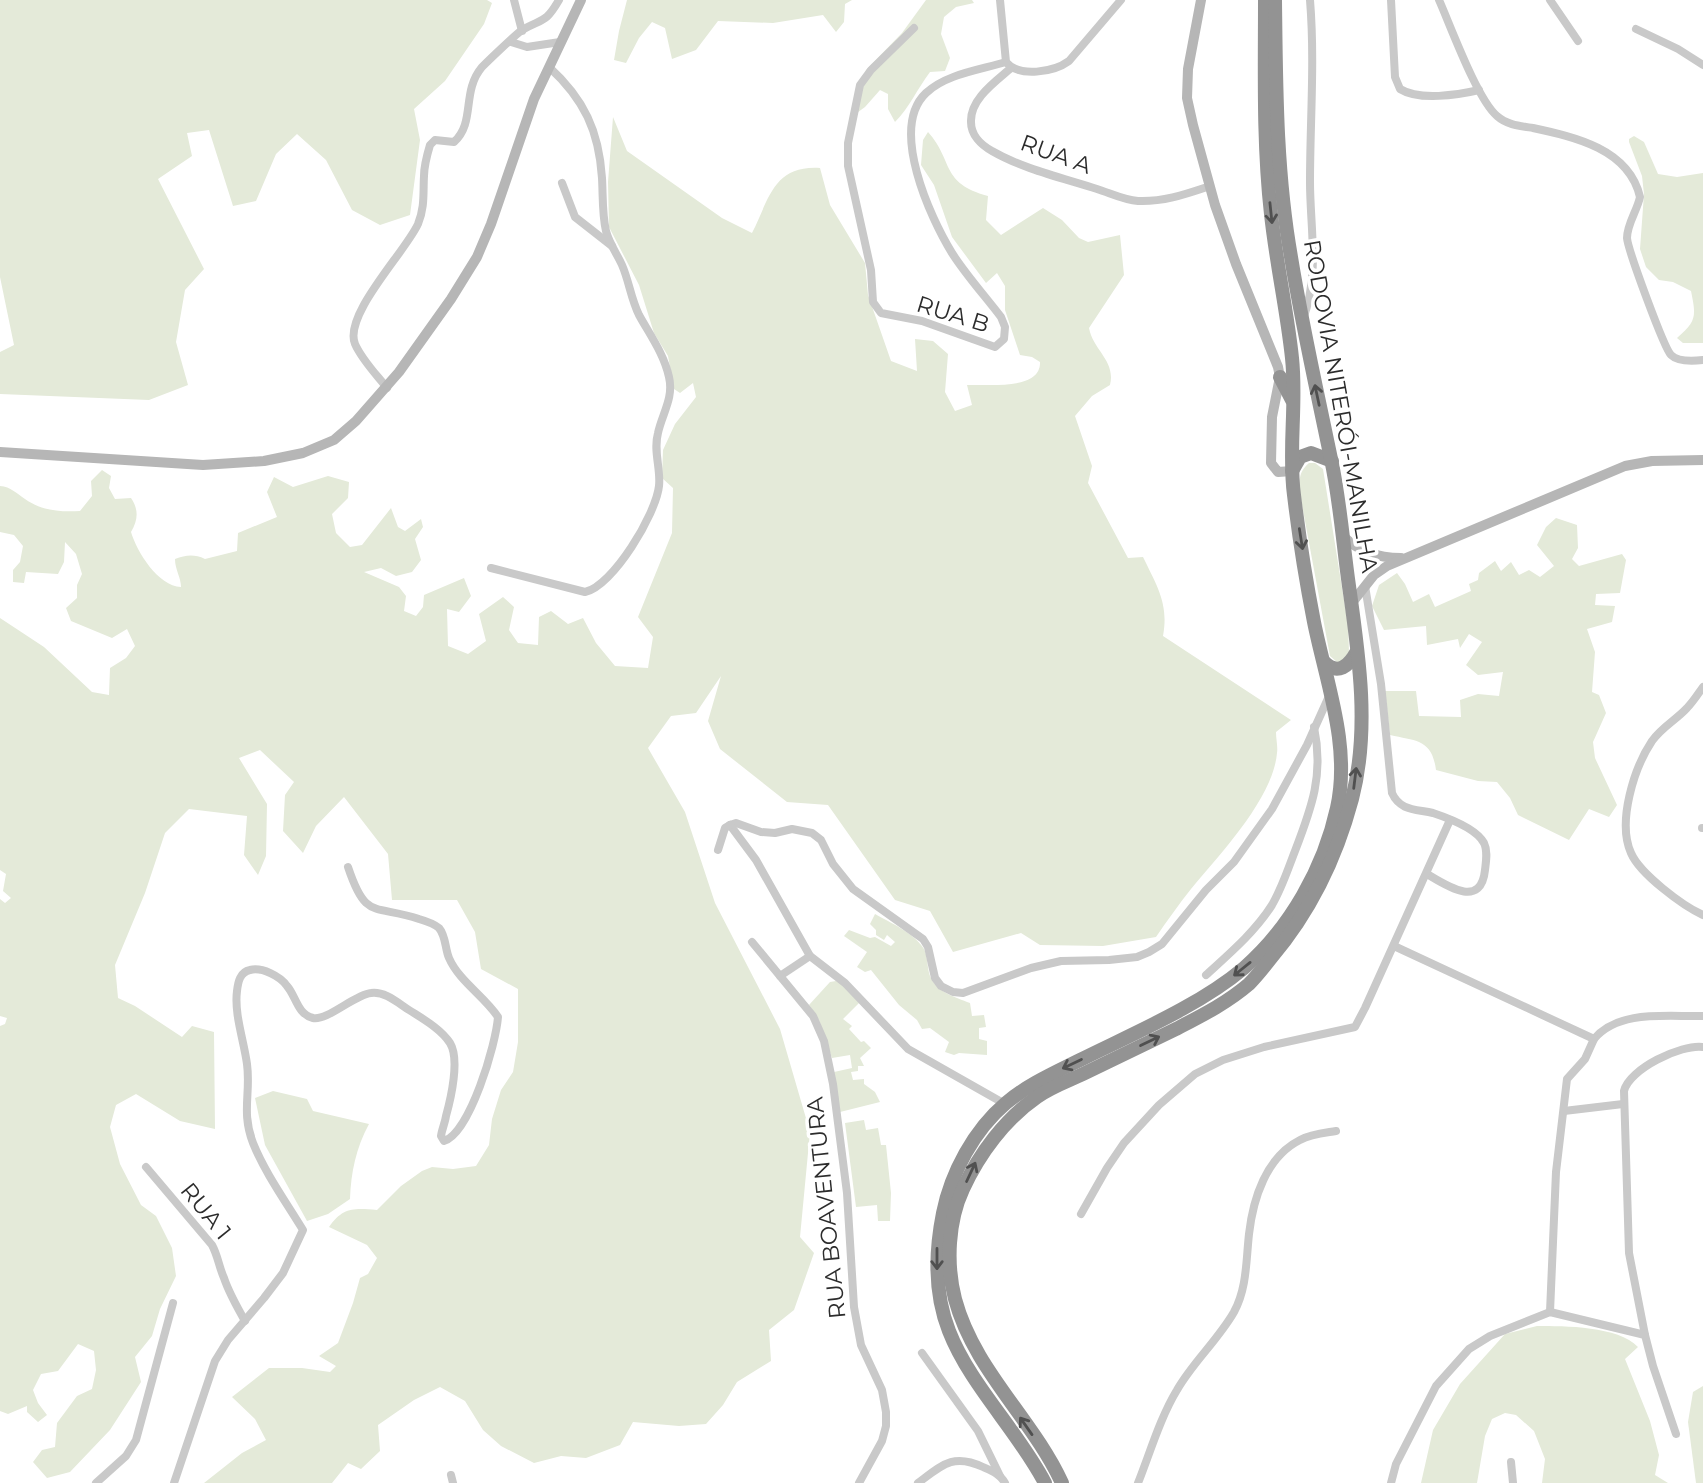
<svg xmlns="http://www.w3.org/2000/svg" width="1703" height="1483" font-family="Montserrat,sans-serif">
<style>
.green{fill:#e4ead9}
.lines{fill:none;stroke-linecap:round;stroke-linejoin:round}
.street{stroke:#c9c9c9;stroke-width:8}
.secondary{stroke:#b6b6b6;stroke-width:10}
.highway{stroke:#939393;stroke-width:14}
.oneway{stroke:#505050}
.labels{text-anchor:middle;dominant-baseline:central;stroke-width:7;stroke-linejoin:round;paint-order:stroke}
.street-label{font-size:23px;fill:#2c2c2c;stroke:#fff}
</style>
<rect width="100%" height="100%" fill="#fff"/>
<g class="green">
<polygon points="0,0 487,0 492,3 484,24 445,81 414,109 420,140 410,215 380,225 352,210 326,160 297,134 276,154 256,201 233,206 209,130 187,133 192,156 158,179 204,269 185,290 176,342 188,385 149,400 0,394 0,352 14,345 0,277"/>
<polygon points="627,0 852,0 845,4 844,22 836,32 823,15 773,23 718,21 696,50 672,59 665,28 652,22 639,38 626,63 614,60 619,31"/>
<path d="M926,0H972L974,3L956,7L944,17L941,34L950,58L945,71L930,72C917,89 910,107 895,122L888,109V94L880,90L865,107L854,115L866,70L902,33Z"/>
<path d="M613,117L627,151L722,218L752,233C769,200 773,165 820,168L830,205L865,263L868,295L891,361L917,371L915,339L933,341L948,354L945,392L955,411L972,405L967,385C988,384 1041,391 1040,362L1032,357L1020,355L1005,310V286L997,273L986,283L952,237L934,185L921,165L923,140L928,132C954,161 940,183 988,196L986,220L1001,235L1043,208L1062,220L1079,238L1088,242L1120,235L1124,275L1089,328C1093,350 1116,361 1110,385L1092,396L1075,416L1092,466L1088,483L1128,558L1143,557C1157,586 1169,604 1163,636L1291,720L1276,732C1276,739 1278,747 1277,753C1273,799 1219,855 1191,889C1179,904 1167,921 1156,937L1103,946L1040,945L1021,933L953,952L930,911L895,900L828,805L787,802L720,749L708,721L721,676L696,713L671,716L648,748L685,812L715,903L780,1029L810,1132L800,1237L814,1253L794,1310L769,1330L771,1361L737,1382L723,1405L706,1424L679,1426L633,1422L620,1445L586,1458L561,1456L534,1463L501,1446L483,1430L465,1401L440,1387L414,1400L378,1425L380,1451L361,1469L348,1463L332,1483H204L242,1453L266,1440L255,1419L232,1397L269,1368H302L330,1372L336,1366L319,1356L338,1343L353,1303L360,1278L368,1274L377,1258L367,1245L329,1227C343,1207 354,1208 377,1210L401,1186L422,1171L432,1167L453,1169L476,1166L489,1145L492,1119L501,1090L513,1072L518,1042V989L481,969L475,932L457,900H392L388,854L344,797L316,826L303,853L283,831L285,795L294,782L260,750L239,758L267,804L266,856L258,875L244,855L247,816L189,809L165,833L145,893L115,965L118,998L135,1006L182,1037L192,1026L214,1032L215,1129L180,1121L136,1094L116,1105L110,1127L120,1164L141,1205L156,1216L172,1248L176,1276L160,1309L152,1336L135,1357L141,1382L110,1430L70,1472L47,1478L33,1462L42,1450L55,1447L57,1423L77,1396L92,1389L96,1370L94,1351L78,1344L58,1371L41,1374L33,1390L38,1403L47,1415L38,1422L27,1412V1406L8,1414L0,1411V1026L5,1024L7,1018L0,1016V899L5,903L11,898L3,891L6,874L0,870V618L44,647L92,692L109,695L110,668L126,658L135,646L127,629L112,638L71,621L66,608L77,598V585L82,574L76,554L65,542L64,562L58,574L26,572L24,583L13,582V570L20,562L23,546L14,535L0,532V486C11,487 16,493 25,499C42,511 60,512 80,511L92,496L91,481L102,470L111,476L109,488L115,499L131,498C139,510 138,520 131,532C137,552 158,586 181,587C181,577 175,570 175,559C186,555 194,554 205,559L237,551L238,533L277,517L267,492L274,477L293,487L328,476L349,482L348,498L332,514L336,533L350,547L362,545L391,508L398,527L405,531L421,519L423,527L415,539L421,560L412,572L396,576L381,568L364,572L399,587L406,596L404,611L416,616L423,607L424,595L464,578L471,596L459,612L447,609L448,646L468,654L486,641L479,614L503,597L514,607L509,630L518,643L538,645L539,617L551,611L568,624L583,618L596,643L615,666L648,668L653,637L638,617L672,533L673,488L662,478L663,450L675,424L696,397L693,383L680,393L674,389L668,356L654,333L639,285L609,227L608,182Z"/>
<path d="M1634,136L1644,142L1658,174L1677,177L1703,173V343H1683L1677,338C1697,321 1696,316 1691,291L1673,282L1659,280L1646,267L1640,249L1644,194L1642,176L1629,142V139Z"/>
<path d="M1309,463H1315L1323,469L1348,625L1349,652L1342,662H1337L1330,656L1300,494C1299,482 1298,472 1309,463Z"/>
<path d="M1556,518L1577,525L1578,548L1572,559L1579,566L1622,554L1626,560L1620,593L1596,594L1595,605L1615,606L1612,622L1587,629L1595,652L1592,692L1599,695L1606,713L1593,742L1595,758L1617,805L1609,817L1589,809L1569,840L1518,815L1510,798L1497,782L1478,781L1436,770C1432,739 1416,741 1390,735L1385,691H1416L1419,716L1461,717L1460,700L1478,694L1499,696L1503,672L1478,675L1466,665L1482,642L1469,634L1460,648L1458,639L1427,645L1426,626L1384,630L1372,606L1379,585L1397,573L1405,584L1413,602L1429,594L1435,607L1471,591L1469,584L1478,580L1479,573L1495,561L1501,571L1511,562L1519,575L1529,570L1540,577L1554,566L1537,545L1546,527Z"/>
<path d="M875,914C891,923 914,933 924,949C928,957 927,968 930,976C936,992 955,997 970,1003L972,1016L984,1015L986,1027L979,1028V1039L987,1041V1055L959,1053L954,1055L945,1052L949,1042L930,1028L922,1029L917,1020L899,1005L871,970L865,972L857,967L867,952L844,936L849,930L870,938L875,937L891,946L895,942L887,935L884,940L876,935V930L870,924Z"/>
<polygon points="836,981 843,984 859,1003 843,1019 852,1026 849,1029 861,1042 864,1041 871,1048 860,1058 864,1066 858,1066 858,1071 851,1072 853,1080 864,1079 864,1084 875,1092 880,1102 840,1112 834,1072 852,1068 850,1055 832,1058 819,1020 809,1005 830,982"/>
<path d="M273,1091L307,1099L313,1111L369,1124C356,1148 351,1172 350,1199L328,1214L307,1221L265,1145L255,1098Z"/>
<polygon points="864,1120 866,1130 878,1128 881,1145 886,1145 891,1193 890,1221 878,1221 877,1205 856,1207 845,1123"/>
<path d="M1537,1326C1565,1326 1618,1326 1638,1347L1625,1359L1650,1421L1659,1455L1655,1475L1668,1483H1542L1545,1459L1534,1431L1516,1415L1505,1413L1492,1419L1485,1436L1477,1483H1421L1433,1430L1460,1384L1505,1334Z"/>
<polygon points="1703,1386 1703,1483 1696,1483 1688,1422 1693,1392"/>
</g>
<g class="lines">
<g class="street">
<polyline points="514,0 522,31"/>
<path d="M1000,0L1006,62C1019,78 1054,72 1069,61L1121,0"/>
<path d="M1391,0L1395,77L1400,89C1419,101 1458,95 1479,90"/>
<path d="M1439,0C1451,27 1477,99 1497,116C1507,125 1520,126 1533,128C1575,137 1629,149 1640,197C1637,211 1627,224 1627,238C1628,250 1664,348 1671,355C1678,362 1694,361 1703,360"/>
<polyline points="1550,0 1578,41"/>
<path d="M914,28L871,70L860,85L848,143V166L871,270L873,302L881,313L922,321L995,347L1004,339L1005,327L1001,317C985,296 966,275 952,253C930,217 889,128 926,93C946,74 980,70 1006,62"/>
<polyline points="1636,29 1678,49 1703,65"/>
<polyline points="511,42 527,47 560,42"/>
<path d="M1011,68C995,82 970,99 971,122C971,135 981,145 992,151C1023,169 1063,178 1097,189C1110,193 1124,200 1138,201C1164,202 1186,194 1210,186"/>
<polyline points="562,183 575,217 612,246"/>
<path d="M1303,319C1320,274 1310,228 1310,182C1310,121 1315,61 1310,0"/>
<path d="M387,388C376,374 362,360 355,344C343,315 406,251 418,224C425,207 423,193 424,176C424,166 427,155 430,145L435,140L454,142C476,122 461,92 482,67C488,61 515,35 522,30C543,18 545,24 559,0"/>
<path d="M491,568L585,592C613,586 656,514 659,486C661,469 653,451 658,433C662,414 674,398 669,377C664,354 650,335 639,315C631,299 629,281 622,265C617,254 609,243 606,231C602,214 603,195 602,178C599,131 584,99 549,67"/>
<path d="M1365,586L1381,684L1392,793C1400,811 1416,809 1433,813C1448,818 1476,828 1484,843C1488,851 1486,861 1485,870C1481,909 1447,886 1427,874"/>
<path d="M1703,687C1698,694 1693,702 1687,708C1676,720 1662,727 1652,741C1634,768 1617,822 1631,853C1640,874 1683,906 1703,915"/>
<polyline points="730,825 736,823 761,832 775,833 792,829 812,833 821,840 833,864 853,889 923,939 928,947 935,978 941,986 953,992 963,993 1031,968 1061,961 1109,960 1137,957 1149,952 1162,944 1206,890 1234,862 1272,809 1307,745 1330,694"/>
<polyline points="730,825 756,860 810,956 845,983 908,1049 1005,1104"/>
<polyline points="1702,828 1703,828"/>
<polyline points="718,850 725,828 730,825"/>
<polyline points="752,942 813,1016 824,1041 833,1084 847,1193 854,1307 861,1345 882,1390 886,1412 886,1426 882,1441 859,1483"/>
<path d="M1394,946L1594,1039C1619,1009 1668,1017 1703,1016"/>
<path d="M1206,975C1229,954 1255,932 1272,905C1282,888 1288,869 1295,851C1312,807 1324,774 1314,727"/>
<polyline points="780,976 810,956"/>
<polyline points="1564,1111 1623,1104"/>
<path d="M146,1167L212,1245C218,1256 219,1267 224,1278C229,1293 237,1307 245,1321"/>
<polyline points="1081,1214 1107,1168 1124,1143 1159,1105 1195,1074 1223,1060 1264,1047 1355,1027 1365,1008 1450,820"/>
<polyline points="1550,1312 1556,1172 1567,1079 1585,1059 1594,1039"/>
<path d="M1645,1335L1629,1253L1624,1091C1629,1069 1681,1044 1703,1047"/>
<polyline points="922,1353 978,1431 1000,1476"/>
<polyline points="1511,1462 1513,1483"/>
<polyline points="451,1475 453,1483"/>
<polyline points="96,1483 126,1456 136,1440 173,1303"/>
<path d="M174,1483L215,1361L228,1340L264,1298L283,1273L303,1230C286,1202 265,1173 253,1143C241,1112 251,1093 247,1064C244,1041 234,1014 237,991C238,982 240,972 250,970C262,967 280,976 287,986C296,996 297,1014 313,1018C327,1021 354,995 371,993C385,991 398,1003 409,1010C423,1019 441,1029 450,1043C460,1059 451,1098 446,1116C445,1123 442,1129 441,1136L444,1141C470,1133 496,1044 498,1017C484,996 459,981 449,958C445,949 446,936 439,928C433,923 426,921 419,919C374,904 366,921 348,867"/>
<path d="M918,1483C942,1465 953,1453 983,1467C992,1471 1000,1474 1005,1483"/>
<path d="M1138,1483C1150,1453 1160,1418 1177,1390C1193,1362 1218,1340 1234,1312C1247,1288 1246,1261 1249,1234C1253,1199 1266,1157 1300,1140C1311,1134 1324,1133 1336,1131"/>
<polyline points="1391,1483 1396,1464 1436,1386 1469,1349 1490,1336 1550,1312 1645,1335 1653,1366 1676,1434"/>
</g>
<g class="secondary">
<polyline points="1201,0 1188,69 1187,98 1193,125 1215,205 1236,264 1278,367 1280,377 1272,417 1271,463 1278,472 1292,471"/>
<polyline points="0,452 203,465 264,461 303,453 334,440 356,421 399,372 451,299 477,257 491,224 534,99 581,0"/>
<path d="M1343,536C1359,552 1378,558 1401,558"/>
<polyline points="1351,604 1374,575 1387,566 1625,466 1652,461 1703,460"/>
</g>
<g class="highway">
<polyline points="1280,377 1292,400"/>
<polyline points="1292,471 1300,457 1311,453 1332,461"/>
<path d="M1324,662C1338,676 1349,666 1357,651"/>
<path d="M1045,1483C1018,1431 970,1385 949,1331C934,1293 935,1253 943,1213C951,1173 974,1130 1006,1103C1027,1085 1054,1073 1080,1060C1132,1034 1199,1006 1244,968C1290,928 1324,868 1337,808C1351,746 1326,682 1314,622C1306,581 1299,537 1294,495C1288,450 1297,404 1292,358C1287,310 1276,262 1271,214C1263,143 1265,71 1265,0"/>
<path d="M1062,1483C1032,1418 974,1370 955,1299C946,1264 948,1221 963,1189C979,1154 1005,1119 1037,1097C1051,1087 1068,1081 1083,1074C1114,1059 1145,1044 1176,1029C1201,1016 1227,1003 1249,984C1257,976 1264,967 1271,958C1311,911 1336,859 1352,799C1370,730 1359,656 1349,586C1343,544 1340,500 1331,459C1317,391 1302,325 1291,257C1276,172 1276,85 1275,0"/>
</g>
</g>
<defs><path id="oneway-shaft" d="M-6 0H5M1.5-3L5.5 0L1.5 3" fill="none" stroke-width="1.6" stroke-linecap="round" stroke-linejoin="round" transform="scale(1.75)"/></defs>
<g class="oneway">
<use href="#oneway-shaft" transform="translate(1271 213) rotate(84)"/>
<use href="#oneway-shaft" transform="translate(1317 395) rotate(-102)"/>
<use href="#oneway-shaft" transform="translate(1301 539) rotate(81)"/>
<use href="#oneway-shaft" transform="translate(1355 778) rotate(-83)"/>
<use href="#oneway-shaft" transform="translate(1242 969) rotate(141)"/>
<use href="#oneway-shaft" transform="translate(1150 1041) rotate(-26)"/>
<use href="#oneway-shaft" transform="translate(1072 1064) rotate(154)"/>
<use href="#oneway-shaft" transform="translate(971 1172) rotate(-65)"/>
<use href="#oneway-shaft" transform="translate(937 1259) rotate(90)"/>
<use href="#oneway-shaft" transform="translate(1026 1426) rotate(-125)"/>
</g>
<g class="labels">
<g class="street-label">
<text transform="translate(1056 154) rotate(20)">RUA A</text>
<text transform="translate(953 314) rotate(17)">RUA B</text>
<text transform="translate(1341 406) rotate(80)">RODOVIA NITERÓI-MANILHA</text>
<text transform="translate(826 1208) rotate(-96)">RUA BOAVENTURA</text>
<text transform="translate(206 1211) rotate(51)">RUA 1</text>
</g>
</g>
</svg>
